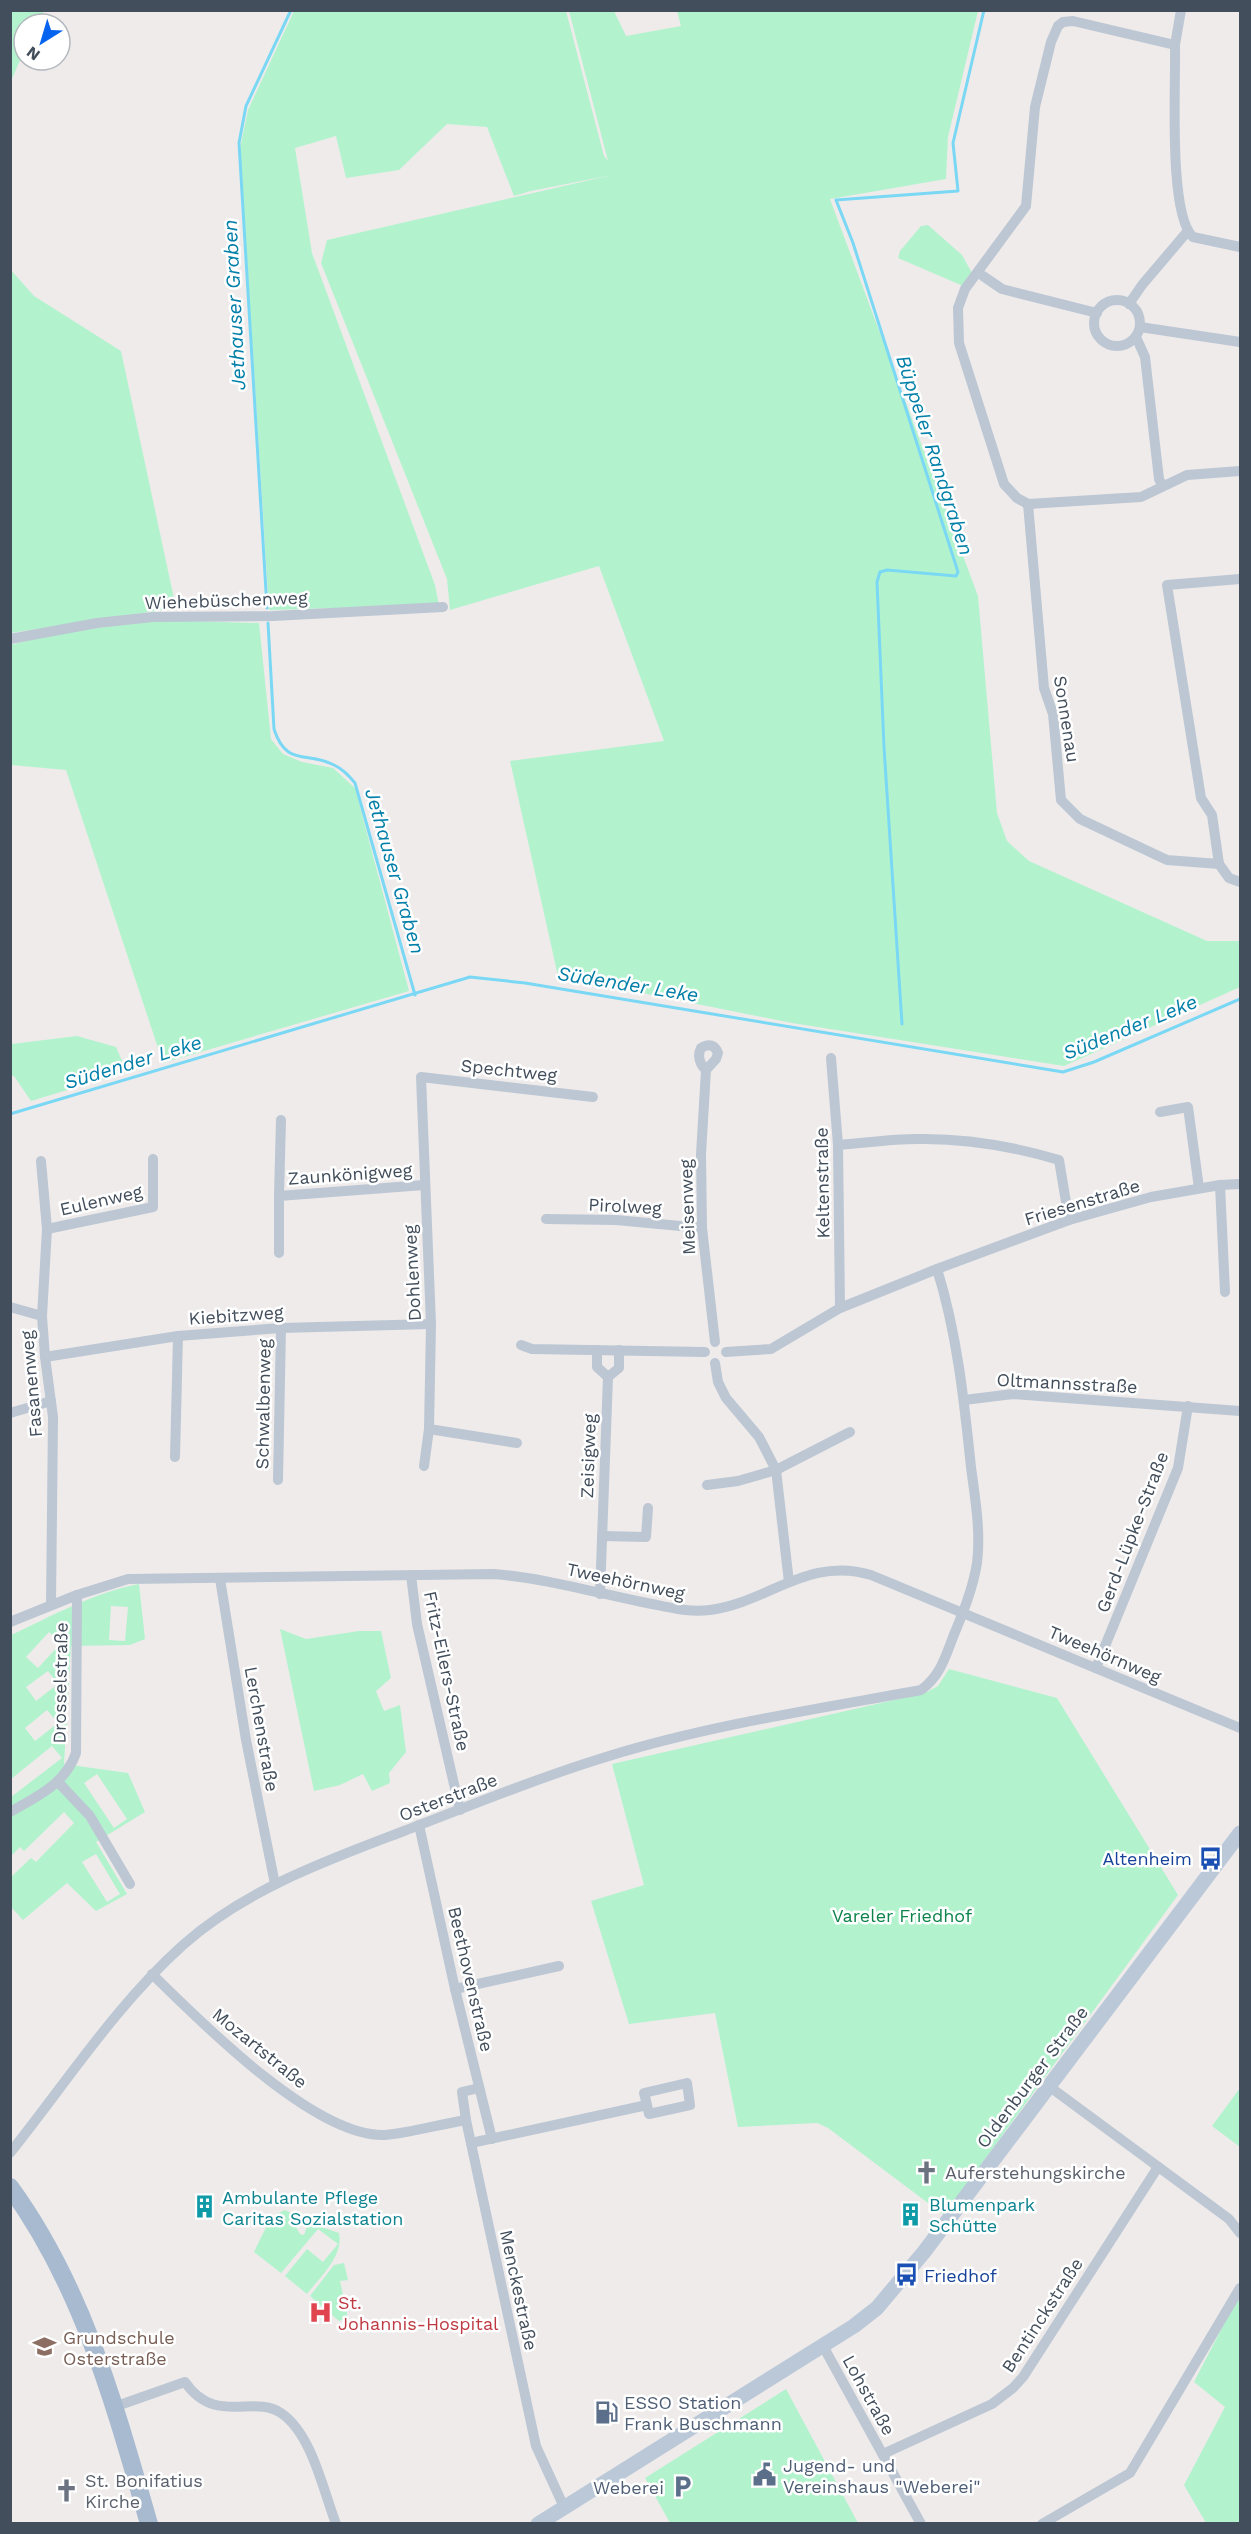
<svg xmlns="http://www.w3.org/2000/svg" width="1251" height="2534" font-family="'Work Sans',sans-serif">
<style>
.green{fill:#b2f3ce;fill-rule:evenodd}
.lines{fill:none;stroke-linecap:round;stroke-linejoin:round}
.stream{stroke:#7ad8f5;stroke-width:3}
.street{stroke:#bcc7d3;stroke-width:10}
.secondary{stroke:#bbc8d8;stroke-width:15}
.primary{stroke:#a7bacf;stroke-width:18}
.labels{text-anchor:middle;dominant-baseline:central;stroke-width:5;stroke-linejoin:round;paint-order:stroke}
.street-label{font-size:18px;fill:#424e5b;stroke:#fff}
.transit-label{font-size:18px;fill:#164399;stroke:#fff;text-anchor:end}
.park-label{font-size:18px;fill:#0c834b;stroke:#fff}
.worship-label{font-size:18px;fill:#5b616d;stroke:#fff;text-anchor:start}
.culture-label{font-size:18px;fill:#0d838f;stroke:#fff;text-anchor:start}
.health-label{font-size:18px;fill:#be3a42;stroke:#fff;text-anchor:start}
.education-label{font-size:18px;fill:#785e54;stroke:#fff;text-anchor:start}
.service-label{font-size:18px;fill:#4e5e75;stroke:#fff;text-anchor:start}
.water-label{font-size:20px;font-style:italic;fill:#017fa8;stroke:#fff}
</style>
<rect width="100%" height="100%" fill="#efebeb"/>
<g class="green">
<polygon points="11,10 44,11 37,24 24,24 24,51 11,81"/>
<polygon points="294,11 566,11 604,156 608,161 569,11 614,11 626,36 681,26 677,11 978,11 948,137 946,179 830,199 978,596 997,813 1007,841 1029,861 1207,941 1240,941 1240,987 1064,1066 792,1023 558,976 510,761 664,741 599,566 450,610 447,579 321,263 327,240 612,175 531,191 514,196 487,127 447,124 399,170 346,178 336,136 295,148 312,253 435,585 439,605 269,610 240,148 248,110"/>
<polygon points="928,225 962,255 972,273 963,286 898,258 900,251 921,226"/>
<polygon points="10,269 34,296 121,351 176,608 11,633"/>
<polygon points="156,620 259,623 271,739 283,754 302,762 333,768 355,788 409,991 163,1063 66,770 11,765 10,645 53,634"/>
<polygon points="77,1036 116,1047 127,1072 31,1101 14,1076 11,1076 11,1040 12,1044"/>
<path d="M139,1584L145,1639L130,1645L71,1646L64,1764L128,1773L145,1812L96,1842L127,1894L96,1911L67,1883L23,1920L11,1907V1877L31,1858L36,1862L74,1823L64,1812L24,1851L20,1847L11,1856V1797L62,1758L52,1746L11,1779V1635C52,1616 95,1592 139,1584ZM111,1606L128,1607L125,1641L109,1640ZM49,1632L61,1643L38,1668L26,1657ZM48,1671L58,1684L36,1701L26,1687ZM47,1710L58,1723L35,1741L25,1728ZM97,1774L127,1819L114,1828L84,1783ZM96,1854L120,1894L107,1902L82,1862Z"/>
<polygon points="280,1629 306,1639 359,1631 381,1631 391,1678 376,1691 384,1711 400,1705 406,1752 389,1773 390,1783 372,1791 363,1774 340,1785 314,1791"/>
<polygon points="949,1669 1057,1698 1178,1895 944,2215 828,2128 817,2123 738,2127 715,2013 629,2024 591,1901 644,1885 612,1764 925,1693 938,1686"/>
<polygon points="1240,2088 1240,2147 1212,2126"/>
<path d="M285,2210L303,2219V2224L296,2227L300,2234L304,2235L307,2226L313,2224L339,2233C344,2256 320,2277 307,2294L285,2276L307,2249L323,2262L338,2244L318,2229L281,2273L254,2252L271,2217Z"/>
<polygon points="344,2263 348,2280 340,2281 348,2318 339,2321 310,2296 334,2265"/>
<polygon points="1240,2293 1240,2523 1206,2523 1184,2485 1225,2407 1194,2382"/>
<polygon points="786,2389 858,2523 670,2523 645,2478"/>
</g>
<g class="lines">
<g class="stream">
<polyline points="267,608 239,143 246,106 291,10"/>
<path d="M268,623L274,729C286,767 307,751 334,765C343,769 349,776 355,783L415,995"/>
<polyline points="902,1024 884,747 877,582 880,572 887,570 956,576 958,572 853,243 836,200 958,191 953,143 984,10"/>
<polyline points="10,1114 470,977 525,983 1063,1072 1094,1062 1240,999"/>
</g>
<g class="street">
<polyline points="1175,45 1181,10"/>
<path d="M1240,247L1193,237C1168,214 1176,83 1175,45L1073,21L1063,22L1058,26L1051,42L1035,107L1026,206L965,289L958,308L959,343L1004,484L1017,498L1028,504L1141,497L1187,475L1240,471"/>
<polyline points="983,276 1002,289 1097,313"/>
<circle cx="1117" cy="323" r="23"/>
<polyline points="1129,304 1142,285 1187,232"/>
<polyline points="1140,327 1240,342"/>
<polyline points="1136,337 1145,357 1159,479 1162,485"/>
<polyline points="1028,504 1044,688 1053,714 1061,800 1080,819 1167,860 1219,864 1212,815 1201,798 1167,585 1240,579"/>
<polyline points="10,639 97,623 153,617 273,616 443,607"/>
<polyline points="1219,864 1229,878 1240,882"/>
<polyline points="831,1058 838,1145 840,1308"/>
<path d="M706,1070C700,1065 697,1056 701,1048C709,1043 715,1045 718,1053L716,1059L706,1070L701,1154L702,1228L715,1342"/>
<polyline points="1160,1112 1188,1107 1199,1188"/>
<path d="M838,1145C865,1143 891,1139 917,1139C966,1138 1012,1146 1059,1160L1069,1220"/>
<polyline points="41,1161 47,1229 42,1316 45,1357 53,1417 51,1605"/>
<polyline points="1220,1185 1225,1292"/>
<polyline points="279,1196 281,1120"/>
<polyline points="546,1219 616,1220 702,1228"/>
<polyline points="47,1229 153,1207 153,1159"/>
<polyline points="279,1253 279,1196 424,1185"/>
<polyline points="10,1307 42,1316"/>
<polyline points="521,1345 532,1349 705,1352"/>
<polyline points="597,1350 597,1367 608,1377"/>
<polyline points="726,1352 771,1349 840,1308 937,1269 1069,1220 1151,1197 1220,1185 1240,1184"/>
<polyline points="45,1357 178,1336 281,1328 431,1324"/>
<polyline points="715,1363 718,1382 726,1398 759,1437 776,1470 789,1582"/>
<polyline points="608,1377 619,1368 619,1350"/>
<polyline points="964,1400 1013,1394 1240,1411"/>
<polyline points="10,1413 51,1401"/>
<polyline points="429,1429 517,1443"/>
<polyline points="175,1457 178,1336"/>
<polyline points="424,1466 429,1429 431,1324 421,1077 593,1097"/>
<polyline points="278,1480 281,1328"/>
<polyline points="707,1485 738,1481 776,1470 850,1432"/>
<polyline points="602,1536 646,1537 648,1508"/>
<polyline points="411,1575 417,1624 460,1810"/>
<polyline points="220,1579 246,1740 275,1884"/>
<polyline points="600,1594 608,1377"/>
<path d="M10,1622L77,1595L128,1579L494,1574C544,1578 593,1592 642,1602C664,1606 687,1613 710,1610C769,1602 808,1556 871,1575L1240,1728"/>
<polyline points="1096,1668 1178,1468 1188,1406"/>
<polyline points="58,1782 90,1816 130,1884"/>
<path d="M10,1812C38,1796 65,1784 76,1753L77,1595"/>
<polyline points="419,1825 455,1989 492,2139"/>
<path d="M152,1974C200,2021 315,2138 385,2135C409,2133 441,2124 466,2120"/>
<polyline points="455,1989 559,1966"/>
<polyline points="1050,2087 1229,2219 1240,2233"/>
<polyline points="479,2088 462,2092 466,2120 536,2446 564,2507"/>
<polyline points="471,2143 647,2105 649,2114 690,2105 687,2083 644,2093 647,2105"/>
<path d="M10,2153C66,2083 116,2005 183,1945C246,1889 328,1860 404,1831C472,1805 540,1777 609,1756C710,1725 817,1709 921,1690C940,1676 945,1658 953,1637C963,1613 973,1588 977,1563C981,1531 975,1498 971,1467C964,1400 957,1333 937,1269"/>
<polyline points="823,2346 921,2524"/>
<path d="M114,2407L185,2382C215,2426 254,2394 281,2413C312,2434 323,2490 336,2524"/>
<polyline points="883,2454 992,2404 1013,2388 1023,2377 1158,2167"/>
<polyline points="1042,2524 1130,2473 1240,2288"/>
</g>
<polyline class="secondary" points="538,2524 854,2326 877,2308 924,2252 1240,1833"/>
<path class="primary" d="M10,2187C83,2287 115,2406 149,2524"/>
</g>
<defs>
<symbol id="bus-bare" viewBox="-9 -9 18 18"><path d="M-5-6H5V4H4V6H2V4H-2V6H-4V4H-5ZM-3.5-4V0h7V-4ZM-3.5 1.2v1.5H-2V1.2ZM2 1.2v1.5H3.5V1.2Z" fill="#1a4fb4" stroke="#fff" stroke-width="2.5" paint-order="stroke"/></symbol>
<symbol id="church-bare" viewBox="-9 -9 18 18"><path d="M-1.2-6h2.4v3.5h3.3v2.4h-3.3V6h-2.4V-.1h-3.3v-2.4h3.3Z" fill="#6b7280" stroke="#fff" stroke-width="2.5" paint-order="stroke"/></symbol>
<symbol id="building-bare" viewBox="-9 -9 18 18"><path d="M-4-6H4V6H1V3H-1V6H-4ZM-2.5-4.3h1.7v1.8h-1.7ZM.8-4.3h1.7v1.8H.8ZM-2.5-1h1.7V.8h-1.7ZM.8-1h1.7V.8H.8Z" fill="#0f9aa8" stroke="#fff" stroke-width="2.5" paint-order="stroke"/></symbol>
<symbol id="hospital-bare" viewBox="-9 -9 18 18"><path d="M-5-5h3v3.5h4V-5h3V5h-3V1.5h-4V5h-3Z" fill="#e0444e" stroke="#fff" stroke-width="2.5" paint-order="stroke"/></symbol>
<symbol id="school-bare" viewBox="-9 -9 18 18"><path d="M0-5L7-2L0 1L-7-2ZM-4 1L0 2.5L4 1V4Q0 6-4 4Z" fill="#8d6e63" stroke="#fff" stroke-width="2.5" paint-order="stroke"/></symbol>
<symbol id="fuel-bare" viewBox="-9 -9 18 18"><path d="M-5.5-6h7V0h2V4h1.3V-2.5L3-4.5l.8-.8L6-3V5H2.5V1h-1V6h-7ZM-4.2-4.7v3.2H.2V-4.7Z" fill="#5c6f8a" stroke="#fff" stroke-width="2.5" paint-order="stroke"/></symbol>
<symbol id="civic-bare" viewBox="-9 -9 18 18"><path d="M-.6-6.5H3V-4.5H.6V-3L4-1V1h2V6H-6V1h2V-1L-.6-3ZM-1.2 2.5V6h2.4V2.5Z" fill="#5c6f8a" stroke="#fff" stroke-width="2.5" paint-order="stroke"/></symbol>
<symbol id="parking-bare" viewBox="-9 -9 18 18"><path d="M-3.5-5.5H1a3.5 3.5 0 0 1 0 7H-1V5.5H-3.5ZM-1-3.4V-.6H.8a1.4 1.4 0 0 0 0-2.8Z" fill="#5c6f8a" stroke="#fff" stroke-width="2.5" paint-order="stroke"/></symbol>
</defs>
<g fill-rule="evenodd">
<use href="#bus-bare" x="1194" y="1842" width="33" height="33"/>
<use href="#church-bare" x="910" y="2156" width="33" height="33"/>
<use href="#building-bare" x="188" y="2190" width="33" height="33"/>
<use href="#building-bare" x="894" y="2198" width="33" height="33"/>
<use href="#bus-bare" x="890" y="2258" width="33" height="33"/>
<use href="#hospital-bare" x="304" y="2296" width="33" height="33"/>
<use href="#school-bare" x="28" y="2330" width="33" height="33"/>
<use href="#fuel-bare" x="590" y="2396" width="33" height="33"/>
<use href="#civic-bare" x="748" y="2458" width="33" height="33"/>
<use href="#parking-bare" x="666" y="2470" width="33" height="33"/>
<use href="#church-bare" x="50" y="2474" width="33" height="33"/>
</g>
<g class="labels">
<g class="street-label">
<text transform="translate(226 600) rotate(-2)">Wiehebüschenweg</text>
<text transform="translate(1067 719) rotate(81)">Sonnenau</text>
<text transform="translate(509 1070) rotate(6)">Spechtweg</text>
<text transform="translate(350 1174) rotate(-4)">Zaunkönigweg</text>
<text transform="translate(822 1183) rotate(-91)">Keltenstraße</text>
<text transform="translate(101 1200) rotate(-13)">Eulenweg</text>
<text transform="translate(1082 1202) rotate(-17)">Friesenstraße</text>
<text transform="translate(625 1206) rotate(3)">Pirolweg</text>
<text transform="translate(687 1207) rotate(-92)">Meisenweg</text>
<text transform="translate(412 1273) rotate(-93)">Dohlenweg</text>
<text transform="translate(236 1315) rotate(-4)">Kiebitzweg</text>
<text transform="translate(1067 1383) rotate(3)">Oltmannsstraße</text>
<text transform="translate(31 1384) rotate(-95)">Fasanenweg</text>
<text transform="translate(263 1404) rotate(-89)">Schwalbenweg</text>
<text transform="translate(588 1456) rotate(-88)">Zeisigweg</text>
<text transform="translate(1132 1532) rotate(-69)">Gerd-Lüpke-Straße</text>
<text transform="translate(626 1581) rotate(12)">Tweehörnweg</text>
<text transform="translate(1105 1654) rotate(23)">Tweehörnweg</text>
<text transform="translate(447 1671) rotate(78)">Fritz-Eilers-Straße</text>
<text transform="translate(60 1683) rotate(-89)">Drosselstraße</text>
<text transform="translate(262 1729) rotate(80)">Lerchenstraße</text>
<text transform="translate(448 1797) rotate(-21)">Osterstraße</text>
<text transform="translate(471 1979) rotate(77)">Beethovenstraße</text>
<text transform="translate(260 2048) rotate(39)">Mozartstraße</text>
<text transform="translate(1032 2077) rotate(-53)">Oldenburger Straße</text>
<text transform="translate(519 2290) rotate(78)">Menckestraße</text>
<text transform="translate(1042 2315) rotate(-57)">Bentinckstraße</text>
<text transform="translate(869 2395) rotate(61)">Lohstraße</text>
</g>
<g class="transit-label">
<text x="1192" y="1858">Altenheim</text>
<text x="924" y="2275" text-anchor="start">Friedhof</text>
</g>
<g class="park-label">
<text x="902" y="1915">Vareler Friedhof</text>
</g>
<g class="worship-label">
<text x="945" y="2172">Auferstehungskirche</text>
<text x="85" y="2480">St. Bonifatius<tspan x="85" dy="21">Kirche</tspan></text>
</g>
<g class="culture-label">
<text x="222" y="2197">Ambulante Pflege<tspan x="222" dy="21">Caritas Sozialstation</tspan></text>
<text x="929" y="2204">Blumenpark<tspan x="929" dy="21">Schütte</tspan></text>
</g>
<g class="health-label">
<text x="338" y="2302">St.<tspan x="338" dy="21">Johannis-Hospital</tspan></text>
</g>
<g class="education-label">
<text x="63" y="2337">Grundschule<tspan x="63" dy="21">Osterstraße</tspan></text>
</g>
<g class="service-label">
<text x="624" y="2402">ESSO Station<tspan x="624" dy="21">Frank Buschmann</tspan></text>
<text x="783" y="2465">Jugend- und<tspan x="783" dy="21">Vereinshaus "Weberei"</tspan></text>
<text x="664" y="2487" text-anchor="end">Weberei</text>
</g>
<g class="water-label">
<text transform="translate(234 305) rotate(-93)">Jethauser Graben</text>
<text transform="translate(935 455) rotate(72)">Büppeler Randgraben</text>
<text transform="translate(395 871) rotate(74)">Jethauser Graben</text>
<text transform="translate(628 984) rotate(9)">Südender Leke</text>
<text transform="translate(1130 1027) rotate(-22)">Südender Leke</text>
<text transform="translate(133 1062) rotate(-17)">Südender Leke</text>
</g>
</g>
<rect width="1251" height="2534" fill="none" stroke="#424e5b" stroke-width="24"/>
<g transform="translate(42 42) rotate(217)"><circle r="28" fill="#ffffff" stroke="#b3b8bd" stroke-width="1.5"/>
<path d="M0-4.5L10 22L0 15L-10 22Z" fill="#0463ef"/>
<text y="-9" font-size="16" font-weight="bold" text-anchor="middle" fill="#424e5b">N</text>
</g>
</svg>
